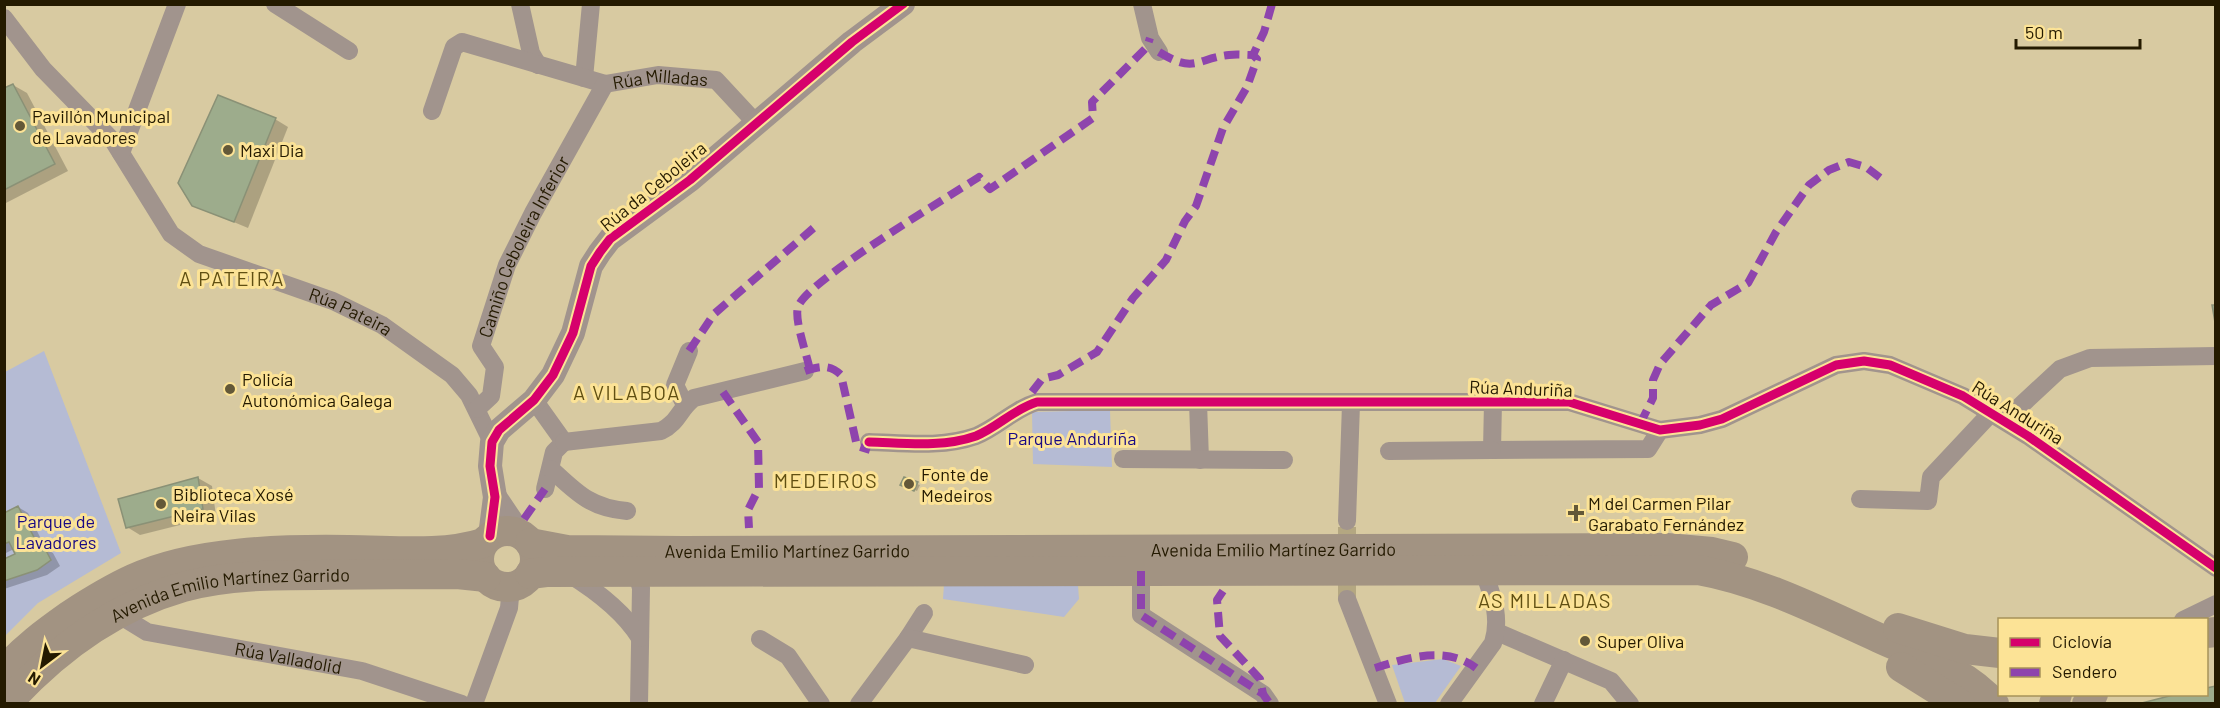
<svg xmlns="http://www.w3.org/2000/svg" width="2220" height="708" font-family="Barlow,sans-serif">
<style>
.green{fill:#b5bbd4}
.shadow{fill:#0003}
.building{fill:#9dac8c;stroke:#8a9176;stroke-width:1.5}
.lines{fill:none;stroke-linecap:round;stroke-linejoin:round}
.minor-tunnel{stroke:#b4a781;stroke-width:18;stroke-dasharray:18 9;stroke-linecap:butt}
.minor{stroke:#a1948d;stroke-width:18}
.tertiary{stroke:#a1948d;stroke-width:24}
.primary{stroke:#a29382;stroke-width:30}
.quiet{stroke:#8e44ad;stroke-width:8;stroke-dasharray:15 8;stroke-linecap:butt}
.cycleway-casing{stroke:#fce396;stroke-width:13}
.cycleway{stroke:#d6006c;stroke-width:9}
.poi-dot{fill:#635838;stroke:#fce396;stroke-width:2}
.labels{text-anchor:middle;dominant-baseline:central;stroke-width:6;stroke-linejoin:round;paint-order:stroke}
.street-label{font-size:18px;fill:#241a00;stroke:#fce396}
.poi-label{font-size:18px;fill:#241a00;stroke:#fce396;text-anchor:start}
.park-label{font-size:18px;fill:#190a84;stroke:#fce396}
.neighbourhood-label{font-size:20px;letter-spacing:1.5px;fill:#604f12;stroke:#fce396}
</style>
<rect width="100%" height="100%" fill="#d8caa1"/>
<g class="green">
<polygon points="44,351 121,553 38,603 5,636 5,372"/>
<polygon points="1110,410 1112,467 1033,464 1032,412"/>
<polygon points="944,584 1078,585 1079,599 1064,617 943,599"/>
<polygon points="1443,659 1461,666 1435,703 1405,703 1392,665"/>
</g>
<g class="shadow">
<polygon points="13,85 27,93 68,171 4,204 4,90"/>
<polygon points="275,119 288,127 248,228 193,205"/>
<polygon points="198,478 212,486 216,516 140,535 127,527 120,500"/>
<polygon points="917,484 920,485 917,491 905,486"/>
<polygon points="18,507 28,513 46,549 53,553 60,566 47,575 4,589 4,560 17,555 14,549 4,554 4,514"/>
</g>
<g class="building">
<polygon points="13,84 55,164 4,190 4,88"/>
<polygon points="218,95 276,118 234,222 192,206 178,183"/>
<polygon points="2212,305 2216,305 2216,328"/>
<polygon points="198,477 203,509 126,528 118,499"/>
<polygon points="904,477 918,482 914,491 900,485"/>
<polygon points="18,506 39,547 43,545 51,560 37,570 4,581 4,559 15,554 9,542 4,544 4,513"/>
<polygon points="2216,686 2216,704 2138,704 2177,694 2206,694 2206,688"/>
</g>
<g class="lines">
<polyline class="minor-tunnel" points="1347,599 1347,521"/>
<g class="minor">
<polyline points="275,4 349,51"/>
<polyline points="520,4 531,53 538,65"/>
<polyline points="1142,4 1150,38 1159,52"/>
<path id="s1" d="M4,18L43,69L114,142L171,234L199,254L333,301L382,325L452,375L469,395L492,442"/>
<polyline points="584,78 591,4"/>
<path id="s2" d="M432,111L454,47L462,42L605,84L658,75L716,80L755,122"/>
<polyline points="121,153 177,4"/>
<polyline points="534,400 564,442 554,452 545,489"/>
<polyline points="1198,402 1200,460"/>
<polyline points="1493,402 1492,450 1648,449 1660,430"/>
<polyline points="685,405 675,385 689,351"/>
<path id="s3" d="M477,409L491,396L495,367L481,346L507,265L533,213L605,84"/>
<polyline points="2004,421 2060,369 2090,358 2216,356"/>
<path d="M564,442L661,431C679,422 679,409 694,398L805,371"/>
<path d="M869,442C904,443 942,448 976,436C998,427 1014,409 1037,402H1569L1660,430L1700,425L1722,419L1836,365L1864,361L1890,365L1963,396L2028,436L2216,568"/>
<polyline points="1389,451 1492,450"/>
<polyline points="1123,459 1284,460"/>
<path d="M551,469C576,492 590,508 627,511"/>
<polyline points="1860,499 1928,501 1931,477 1991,413"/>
<polyline points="1347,521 1351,404"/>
<polyline points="630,568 638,578 641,588 639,704"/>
<polyline points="1141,571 1141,615 1263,694 1270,704"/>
<path d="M569,574C595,590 624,612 640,638"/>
<polyline points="1347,599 1388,704"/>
<path id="s4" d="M116,613L147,632L362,671L462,704"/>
<polyline points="2183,620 2216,604"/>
<polyline points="1497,632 1611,681 1630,704"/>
<polyline points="908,638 924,613"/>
<polyline points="760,639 788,656 821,704"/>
<polyline points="474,704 509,608 511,586"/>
<polyline points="859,704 908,638 1025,665"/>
<path d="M1449,704L1493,643C1502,614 1490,591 1481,563"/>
<polyline points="1543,704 1564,660"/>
</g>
<g class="tertiary">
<polyline points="495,497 520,534"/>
<polyline points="490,536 495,497 490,466 492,442 499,430 534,400 553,375 573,333 591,266 600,252 610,239 690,180 852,42 903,4"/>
</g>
<g class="primary">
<circle cx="507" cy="559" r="28"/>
<path id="s5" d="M530,543L567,550L683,551L1667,548L1712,552L1733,557"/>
<path d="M530,574L546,572L1698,570C1761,581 1821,612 1879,638C1918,656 1965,670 1994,704"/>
<polyline points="1898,628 1965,649 2000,653"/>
<polyline points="2206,633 2216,632"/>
<polyline points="1901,667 1960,704"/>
<path d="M4,671C24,648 46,632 70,615C90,602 111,589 133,579C193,551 283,549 348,550C392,550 441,556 483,543"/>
<path id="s6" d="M6,704C55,650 113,607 183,587C227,575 275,575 320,575C366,574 411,574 457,574L486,577"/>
<polyline points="2054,704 2057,694"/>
<polyline points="2087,704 2093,694"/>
</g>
<g class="quiet">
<path d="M1159,52C1195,74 1195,59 1229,55C1237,54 1245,55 1253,55"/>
<polyline points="689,351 714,314 817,225"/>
<path d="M810,370C807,355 794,320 798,307C805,282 950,196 979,177L990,189L1093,118L1092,102L1147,47L1150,38"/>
<path d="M805,371C820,366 830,364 841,375L857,446L870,450"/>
<polyline points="723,392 758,442 759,488 748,510 749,528"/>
<polyline points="1032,392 1042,379 1058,375 1097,352 1133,298 1166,260 1185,221 1196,206 1223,128 1247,87 1257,59 1253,55 1264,32 1272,4"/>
<polyline points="1640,424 1653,398 1653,380 1660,364 1711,305 1748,283 1776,232 1809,185 1829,170 1849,162 1866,167 1883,180"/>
<polyline points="524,519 545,489"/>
<polyline points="1141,571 1141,615 1263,694 1270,704"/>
<polyline points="1223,591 1217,600 1220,636 1260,679 1263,694"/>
<path d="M1375,668C1407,658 1446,645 1476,668"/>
</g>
<defs>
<g id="cycleway">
<path d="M869,442C904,443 942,448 976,436C998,427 1014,409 1037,402H1569L1660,430L1700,425L1722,419L1836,365L1864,361L1890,365L1963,396L2028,436L2216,568"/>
<polyline points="490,536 495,497 490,466 492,442 499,430 534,400 553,375 573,333 591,266 600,252 610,239 690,180 852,42 903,4"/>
</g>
</defs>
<use href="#cycleway" class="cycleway-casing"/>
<use href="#cycleway" class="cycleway"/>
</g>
<g class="poi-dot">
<circle cx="20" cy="126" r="6"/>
<circle cx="228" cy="150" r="6"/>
<circle cx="230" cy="389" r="6"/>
<circle cx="909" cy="484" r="6"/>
<circle cx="161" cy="504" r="6"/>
<path d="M1573 504h6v6h6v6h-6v6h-6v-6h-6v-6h6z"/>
<circle cx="1585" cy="641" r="6"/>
</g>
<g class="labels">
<g class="street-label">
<text stroke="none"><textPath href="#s2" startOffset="282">Rúa Milladas</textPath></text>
<text transform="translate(653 186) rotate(-39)">Rúa da Ceboleira</text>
<text stroke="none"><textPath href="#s3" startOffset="182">Camiño Ceboleira Inferior</textPath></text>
<text stroke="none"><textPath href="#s1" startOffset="471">Rúa Pateira</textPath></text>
<text transform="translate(1521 388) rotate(2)">Rúa Anduriña</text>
<text transform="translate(2018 412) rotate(32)">Rúa Anduriña</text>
<text stroke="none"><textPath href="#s5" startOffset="744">Avenida Emilio Martínez Garrido</textPath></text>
<text stroke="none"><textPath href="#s5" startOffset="258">Avenida Emilio Martínez Garrido</textPath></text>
<text stroke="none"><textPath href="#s6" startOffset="260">Avenida Emilio Martínez Garrido</textPath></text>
<text stroke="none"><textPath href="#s4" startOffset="180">Rúa Valladolid</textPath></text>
</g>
<g class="poi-label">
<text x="32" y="116">Pavillón Municipal<tspan x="32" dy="21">de Lavadores</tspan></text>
<text x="240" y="150">Maxi Dia</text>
<text x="242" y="379">Policía<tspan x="242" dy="21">Autonómica Galega</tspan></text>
<text x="921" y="474">Fonte de<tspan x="921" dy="21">Medeiros</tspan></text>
<text x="173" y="494">Biblioteca Xosé<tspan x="173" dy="21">Neira Vilas</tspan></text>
<text x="1588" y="503">M del Carmen Pilar<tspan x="1588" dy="21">Garabato Fernández</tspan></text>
<text x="1597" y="641">Super Oliva</text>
</g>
<g class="park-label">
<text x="1072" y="438">Parque Anduriña</text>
<text x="56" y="521">Parque de<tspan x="56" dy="21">Lavadores</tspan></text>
</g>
<g class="neighbourhood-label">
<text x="232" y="278">A PATEIRA</text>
<text x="627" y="392">A VILABOA</text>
<text x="826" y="480">MEDEIROS</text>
<text x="1545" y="600">AS MILLADAS</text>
</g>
</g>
<rect width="2220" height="708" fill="none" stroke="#241a00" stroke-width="12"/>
<rect x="1998" y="618" width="210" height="78" fill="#fce396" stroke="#a6935a" stroke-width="1.5"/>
<rect x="2010" y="638" width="30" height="9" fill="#d6006c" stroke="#a6935a" stroke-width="1.5"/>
<text x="2052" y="648" font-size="18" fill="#241a00">Ciclovía</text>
<rect x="2010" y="668" width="30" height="9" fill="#8e44ad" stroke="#a6935a" stroke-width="1.5"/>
<text x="2052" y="678" font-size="18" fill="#241a00">Sendero</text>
<g transform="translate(42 666) rotate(212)" stroke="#fce396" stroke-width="4.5" paint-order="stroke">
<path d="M0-4.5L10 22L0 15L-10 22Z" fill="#241a00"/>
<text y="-9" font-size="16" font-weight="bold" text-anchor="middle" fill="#241a00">N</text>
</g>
<path d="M2016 39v9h124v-9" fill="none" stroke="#241a00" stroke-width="3"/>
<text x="2025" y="39" font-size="18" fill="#241a00" stroke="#fce396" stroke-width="4.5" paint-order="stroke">50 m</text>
</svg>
